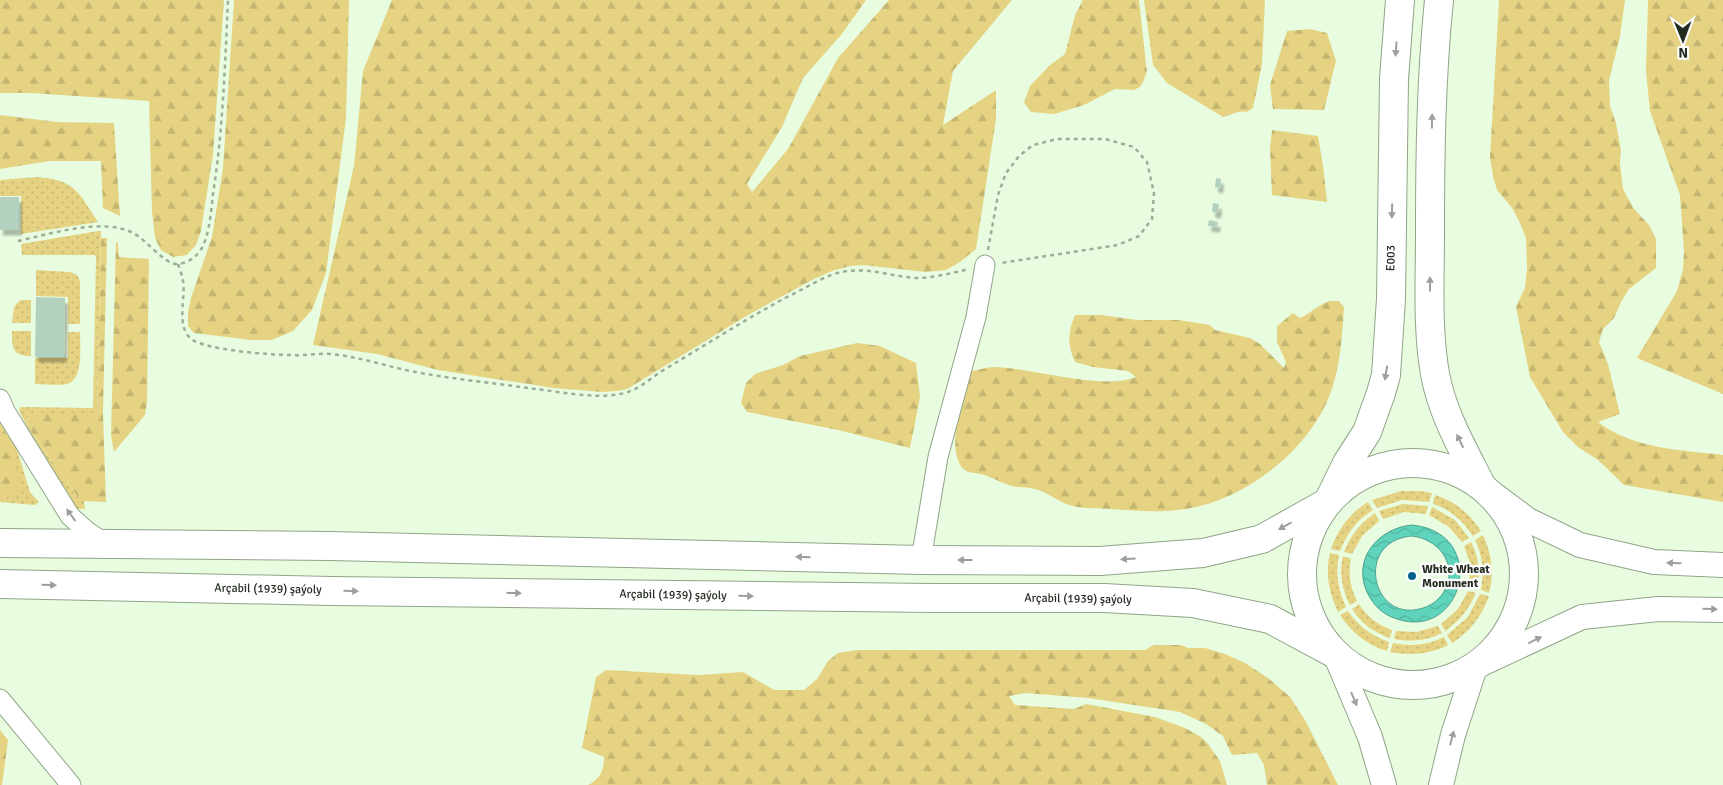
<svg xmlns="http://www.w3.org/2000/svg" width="1723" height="785" font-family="Signika,sans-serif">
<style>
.grass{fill:url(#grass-dots)}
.forest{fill:url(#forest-firs)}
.water{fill:url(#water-waves);stroke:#4da18e;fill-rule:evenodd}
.building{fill:#b2d1be;filter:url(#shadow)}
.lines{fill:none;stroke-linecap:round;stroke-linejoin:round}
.minor-casing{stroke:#90a489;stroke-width:21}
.major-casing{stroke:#90a489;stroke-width:26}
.highway-casing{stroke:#90a489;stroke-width:30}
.path{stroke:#9dad98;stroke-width:2.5;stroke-dasharray:4 4;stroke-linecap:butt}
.minor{stroke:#fff;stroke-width:19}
.major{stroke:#fff;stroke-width:24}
.highway{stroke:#fff;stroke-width:28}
.oneway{fill:#9ca09c}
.poi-dot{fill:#006191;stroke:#fff;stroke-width:2}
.labels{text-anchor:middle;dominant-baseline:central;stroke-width:4.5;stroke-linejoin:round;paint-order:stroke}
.street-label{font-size:12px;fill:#242c22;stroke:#fff}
.poi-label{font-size:12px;font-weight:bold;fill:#242c22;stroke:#fff;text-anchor:start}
</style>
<defs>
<pattern id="grass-dots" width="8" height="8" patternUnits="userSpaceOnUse" patternTransform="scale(1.25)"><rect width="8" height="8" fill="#e5d383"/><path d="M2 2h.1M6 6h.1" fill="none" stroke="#c4b571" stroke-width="1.8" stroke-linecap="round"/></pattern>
<pattern id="forest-firs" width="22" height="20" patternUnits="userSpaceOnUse" patternTransform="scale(1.25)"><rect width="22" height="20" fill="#e5d383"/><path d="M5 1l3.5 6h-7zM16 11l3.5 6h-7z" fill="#c4b571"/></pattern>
<pattern id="water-waves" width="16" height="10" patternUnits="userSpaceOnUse" patternTransform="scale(1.25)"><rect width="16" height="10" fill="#5fd3bc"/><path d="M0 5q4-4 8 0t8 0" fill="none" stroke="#52b5a1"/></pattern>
<filter id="shadow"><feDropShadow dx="3" dy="5.5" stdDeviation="1" flood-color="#0004"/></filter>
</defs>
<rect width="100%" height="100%" fill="#e8fde0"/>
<g class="grass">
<path d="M37,177C76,180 78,192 98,222L21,234V196H0V180Z"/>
<polygon points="98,231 101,231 97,413 35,413 28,415 27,422 32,433 78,497 84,501 85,509 77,509 37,447 19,410 21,407 93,408 96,257 94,255 22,255 21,244"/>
<polygon points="36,270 70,272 77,275 80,281 80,324 68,324 68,297 36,296"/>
<polygon points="20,300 31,300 31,323 12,323 14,307"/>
<path d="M12,331H31V356C12,356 12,348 12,331Z"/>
<path d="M68,332H80C80,346 84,379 67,384C58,386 45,384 35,384V358H68Z"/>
<polygon points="0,419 15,443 30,492 39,502 35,505 0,502 0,497 11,497 11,440 0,426"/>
<polygon points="1401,491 1420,491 1432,493 1429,502 1402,500 1377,508 1372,500"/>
<path d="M1435,495C1455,501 1470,514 1481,531L1473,536C1463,521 1450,509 1433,504Z"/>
<path d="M1368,502L1373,510C1357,520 1347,533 1340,551L1331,549C1338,529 1350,513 1368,502Z"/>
<polygon points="1403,504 1428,506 1426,514 1404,512 1383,519 1379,511"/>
<polygon points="1432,507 1455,520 1469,538 1462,542 1449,527 1429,515"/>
<path d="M1375,513L1379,521L1362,536L1352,554L1344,552C1350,536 1360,523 1375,513Z"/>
<path d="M1483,535C1491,553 1495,573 1489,593L1481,590C1484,572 1483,556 1475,540Z"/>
<path d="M1471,542C1479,556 1480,573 1477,589L1469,587L1470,563L1464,546Z"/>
<path d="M1330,553L1339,555C1335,573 1338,590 1346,607L1338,612C1329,593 1325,573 1330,553Z"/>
<path d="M1343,556L1351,559C1348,573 1350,587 1357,601L1350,605C1342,590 1339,573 1343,556Z"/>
<path d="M1468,591L1476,593C1469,609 1460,621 1445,631L1441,624L1458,609Z"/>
<path d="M1480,594L1489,596C1482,616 1470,632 1452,643L1447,635L1468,617Z"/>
<path d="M1359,604C1367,617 1378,625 1392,630L1390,638C1374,633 1361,623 1352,609Z"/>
<path d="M1348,611C1358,626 1372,636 1389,642L1387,651C1367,645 1351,632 1340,615Z"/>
<path d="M1438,626L1442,633C1427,641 1411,642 1394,639L1396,631L1416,632Z"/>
<path d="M1444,637L1448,645C1430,654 1411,656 1390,652L1393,643C1411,647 1428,645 1444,637Z"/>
</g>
<g class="forest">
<polygon points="0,0 224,0 213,154 201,231 196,245 187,255 173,257 161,250 155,238 152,212 149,101 32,93 0,93"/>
<polygon points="234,0 349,0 346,118 326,273 312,310 293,331 272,340 251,340 194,333 188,326 188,312 191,298 212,237 223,168"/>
<polygon points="392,0 866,0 841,35 803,78 782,127 747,184 752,192 788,149 838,58 889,0 1012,0 953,71 943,125 996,90 996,119 976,249 960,262 946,270 926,272 863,265 850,266 832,271 812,280 748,315 637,383 627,389 617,391 602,392 554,388 438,370 377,354 313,345 354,166 363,71"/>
<polygon points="1083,0 1139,0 1146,64 1147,71 1144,80 1140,87 1134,90 1115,89 1084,105 1054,114 1031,112 1024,102 1030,86 1049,66 1065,54 1075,15"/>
<path d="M1144,0H1265L1262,64L1253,108L1247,112C1238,110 1232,115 1223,117L1167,83L1153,65Z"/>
<path d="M1499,0H1625L1620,36L1609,81L1610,106L1616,123L1621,150L1620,163L1623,189L1634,209L1649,225L1656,239V268L1629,289L1621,302L1614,318L1603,329L1599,342L1608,364L1620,414L1598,422C1633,449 1681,450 1723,455V502L1624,485L1598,460L1578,447L1563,432L1530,377L1516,307L1525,288L1527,269L1526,238L1519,221L1512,208L1497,190L1493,176L1490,157Z"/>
<polygon points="1648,0 1723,0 1723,394 1637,358 1677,291 1683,269 1684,252 1680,195 1650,111 1646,71"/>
<polygon points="1310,29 1327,33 1336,61 1324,110 1273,109 1270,85 1287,31"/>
<polygon points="0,115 57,122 114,123 120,216 103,208 101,161 50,161 0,169"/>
<polygon points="1272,130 1318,136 1323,165 1327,202 1272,195 1270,148"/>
<polygon points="101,238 107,238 103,413 106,502 81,501 78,497 32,433 27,422 28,415 35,413 97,413"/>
<polygon points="116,242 118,243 119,257 149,259 147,402 145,415 114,452 111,435"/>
<path d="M1330,301H1339L1344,307C1342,339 1340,374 1326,404C1301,456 1243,500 1186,509C1160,513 1136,511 1110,509C1098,508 1084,509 1073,506C1059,503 1048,492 1035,489C1028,487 1020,488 1012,486C1001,483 992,477 981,474C973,472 966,474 961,466C946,441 964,398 972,371C979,370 987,367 994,367C1034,368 1102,391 1136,377L1128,371L1093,367L1075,362C1067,345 1068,332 1075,315H1101L1137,320H1179L1210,325L1215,330L1250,338L1260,344L1284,368L1286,362L1277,342V326L1293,313L1300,318C1311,313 1319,304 1330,301Z"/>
<polygon points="857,343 880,346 916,363 920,397 910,448 838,430 747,412 741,403 746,383 755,374 783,365 800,356"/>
<polygon points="0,426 11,440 15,449 19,491 11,497 0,497"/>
<path d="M1154,645H1181L1188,648H1205L1225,654L1245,663L1268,678L1290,697L1305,720L1338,785H1267L1264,765L1257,753L1232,755L1223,736L1206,724L1180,712L1088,698L1026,693L1009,696L1015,705L1074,709L1086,704L1155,717L1185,728L1201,737L1208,744L1220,761L1227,785H588C600,779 604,770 604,757L582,748L596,677L606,670L699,675L743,672L774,690H804L817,679L828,661L838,653L857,650H1145Z"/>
<polygon points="0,730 8,740 2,785 0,785"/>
</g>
<path class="water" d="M1412,525C1490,533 1464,641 1397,619C1383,615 1373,605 1367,592C1352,558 1379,528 1412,525ZM1412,536C1438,539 1457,563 1446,588C1441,598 1433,605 1423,608C1372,625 1353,541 1412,536Z"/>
<g class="building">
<polygon points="1216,178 1221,179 1220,188 1215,187"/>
<rect x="0" y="197" width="19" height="33"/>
<polygon points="1213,203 1219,204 1218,213 1212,212"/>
<polygon points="1209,220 1218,222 1217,227 1208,226"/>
<polygon points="36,297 65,298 64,357 35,357"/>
</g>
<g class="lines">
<defs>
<g id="minor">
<polyline points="0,399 5,411 70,516 88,532 105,543"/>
<polyline points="921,560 938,457 976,317 985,265"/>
<polyline points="0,699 71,785"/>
</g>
<g id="major">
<polyline points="1481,485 1528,520 1580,545 1654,562 1723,565"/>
<polyline points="1335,654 1370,737 1384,785"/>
<polyline points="1441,785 1453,735 1475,667 1582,617 1658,609 1723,610"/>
</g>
<g id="highway">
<path d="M1439,0C1431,78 1430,156 1430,234C1430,280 1427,328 1435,374C1442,413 1463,449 1481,485"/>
<circle cx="1413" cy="574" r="111"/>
<polyline points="0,543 330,546 921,560 1100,561 1203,553 1262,539 1328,502 1347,463 1367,432 1381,393 1386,375 1391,299 1394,79 1400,0"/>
<polyline points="0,584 331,591 933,598 1104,598 1193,603 1270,619 1335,654"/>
</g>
</defs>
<use href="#minor" class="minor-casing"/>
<use href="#major" class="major-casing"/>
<use href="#highway" class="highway-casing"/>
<g class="path">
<path d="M18,241C50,234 103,217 133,233C146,239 163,263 176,264C188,264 198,256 203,246C210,230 211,211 213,194C223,130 225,64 228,0"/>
<polyline points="988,250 998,195 1006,173 1019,156 1033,145 1057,139 1105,139 1134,147 1147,162 1154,193 1152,219 1139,236 1118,245 1001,263"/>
<path d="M178,264C180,269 182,275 183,281C186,298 176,324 190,338C202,350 272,355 291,355C304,356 318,353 331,354C360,357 382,365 410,371C451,379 494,383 535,389C562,392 593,399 620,394C639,391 651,377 667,368C707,344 746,319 787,297C802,290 816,281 831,275C862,264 886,276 916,278C933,278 952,273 969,269"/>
</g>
<use href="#minor" class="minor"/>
<use href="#major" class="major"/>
<use href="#highway" class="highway"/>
</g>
<defs><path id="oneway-solid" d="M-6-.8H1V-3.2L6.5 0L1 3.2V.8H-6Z" transform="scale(1.25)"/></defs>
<g class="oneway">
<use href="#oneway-solid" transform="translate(1396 49) rotate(94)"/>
<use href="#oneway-solid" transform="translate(1432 121) rotate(-89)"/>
<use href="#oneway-solid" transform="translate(1392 211) rotate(91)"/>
<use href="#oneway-solid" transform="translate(1430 284) rotate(-90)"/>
<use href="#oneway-solid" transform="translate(1386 373) rotate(99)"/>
<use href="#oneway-solid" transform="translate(1460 441) rotate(-116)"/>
<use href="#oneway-solid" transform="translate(71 515) rotate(-126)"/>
<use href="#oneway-solid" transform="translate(1285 526) rotate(151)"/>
<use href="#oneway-solid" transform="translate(803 557) rotate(-179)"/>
<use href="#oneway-solid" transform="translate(1128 559) rotate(176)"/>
<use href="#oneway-solid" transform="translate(965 560) rotate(-180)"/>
<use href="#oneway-solid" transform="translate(1674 563) rotate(-178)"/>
<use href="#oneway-solid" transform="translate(49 585) rotate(1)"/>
<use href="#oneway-solid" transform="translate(351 591) rotate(1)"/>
<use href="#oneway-solid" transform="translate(514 593) rotate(1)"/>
<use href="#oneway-solid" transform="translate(746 596) rotate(1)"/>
<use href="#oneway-solid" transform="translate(1710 609) rotate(1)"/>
<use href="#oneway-solid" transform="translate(1535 640) rotate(-26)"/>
<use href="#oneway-solid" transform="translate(1354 699) rotate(67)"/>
<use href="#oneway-solid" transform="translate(1452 738) rotate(-75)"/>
</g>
<circle class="poi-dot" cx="1412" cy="576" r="5"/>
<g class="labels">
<g class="street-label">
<text transform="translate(1391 258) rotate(-89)">E003</text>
<text transform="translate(268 589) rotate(1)">Arçabil (1939) şaýoly</text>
<text transform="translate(673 595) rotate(1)">Arçabil (1939) şaýoly</text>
<text transform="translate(1078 599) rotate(1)">Arçabil (1939) şaýoly</text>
</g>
<g class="poi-label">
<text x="1422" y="569">White Wheat<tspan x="1422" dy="14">Monument</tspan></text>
</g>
</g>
<g transform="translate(1683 40) rotate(179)" stroke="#ffffff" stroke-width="4" paint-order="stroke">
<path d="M0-4L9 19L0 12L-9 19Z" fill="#242c22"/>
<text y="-8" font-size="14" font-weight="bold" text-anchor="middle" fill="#242c22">N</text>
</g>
</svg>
